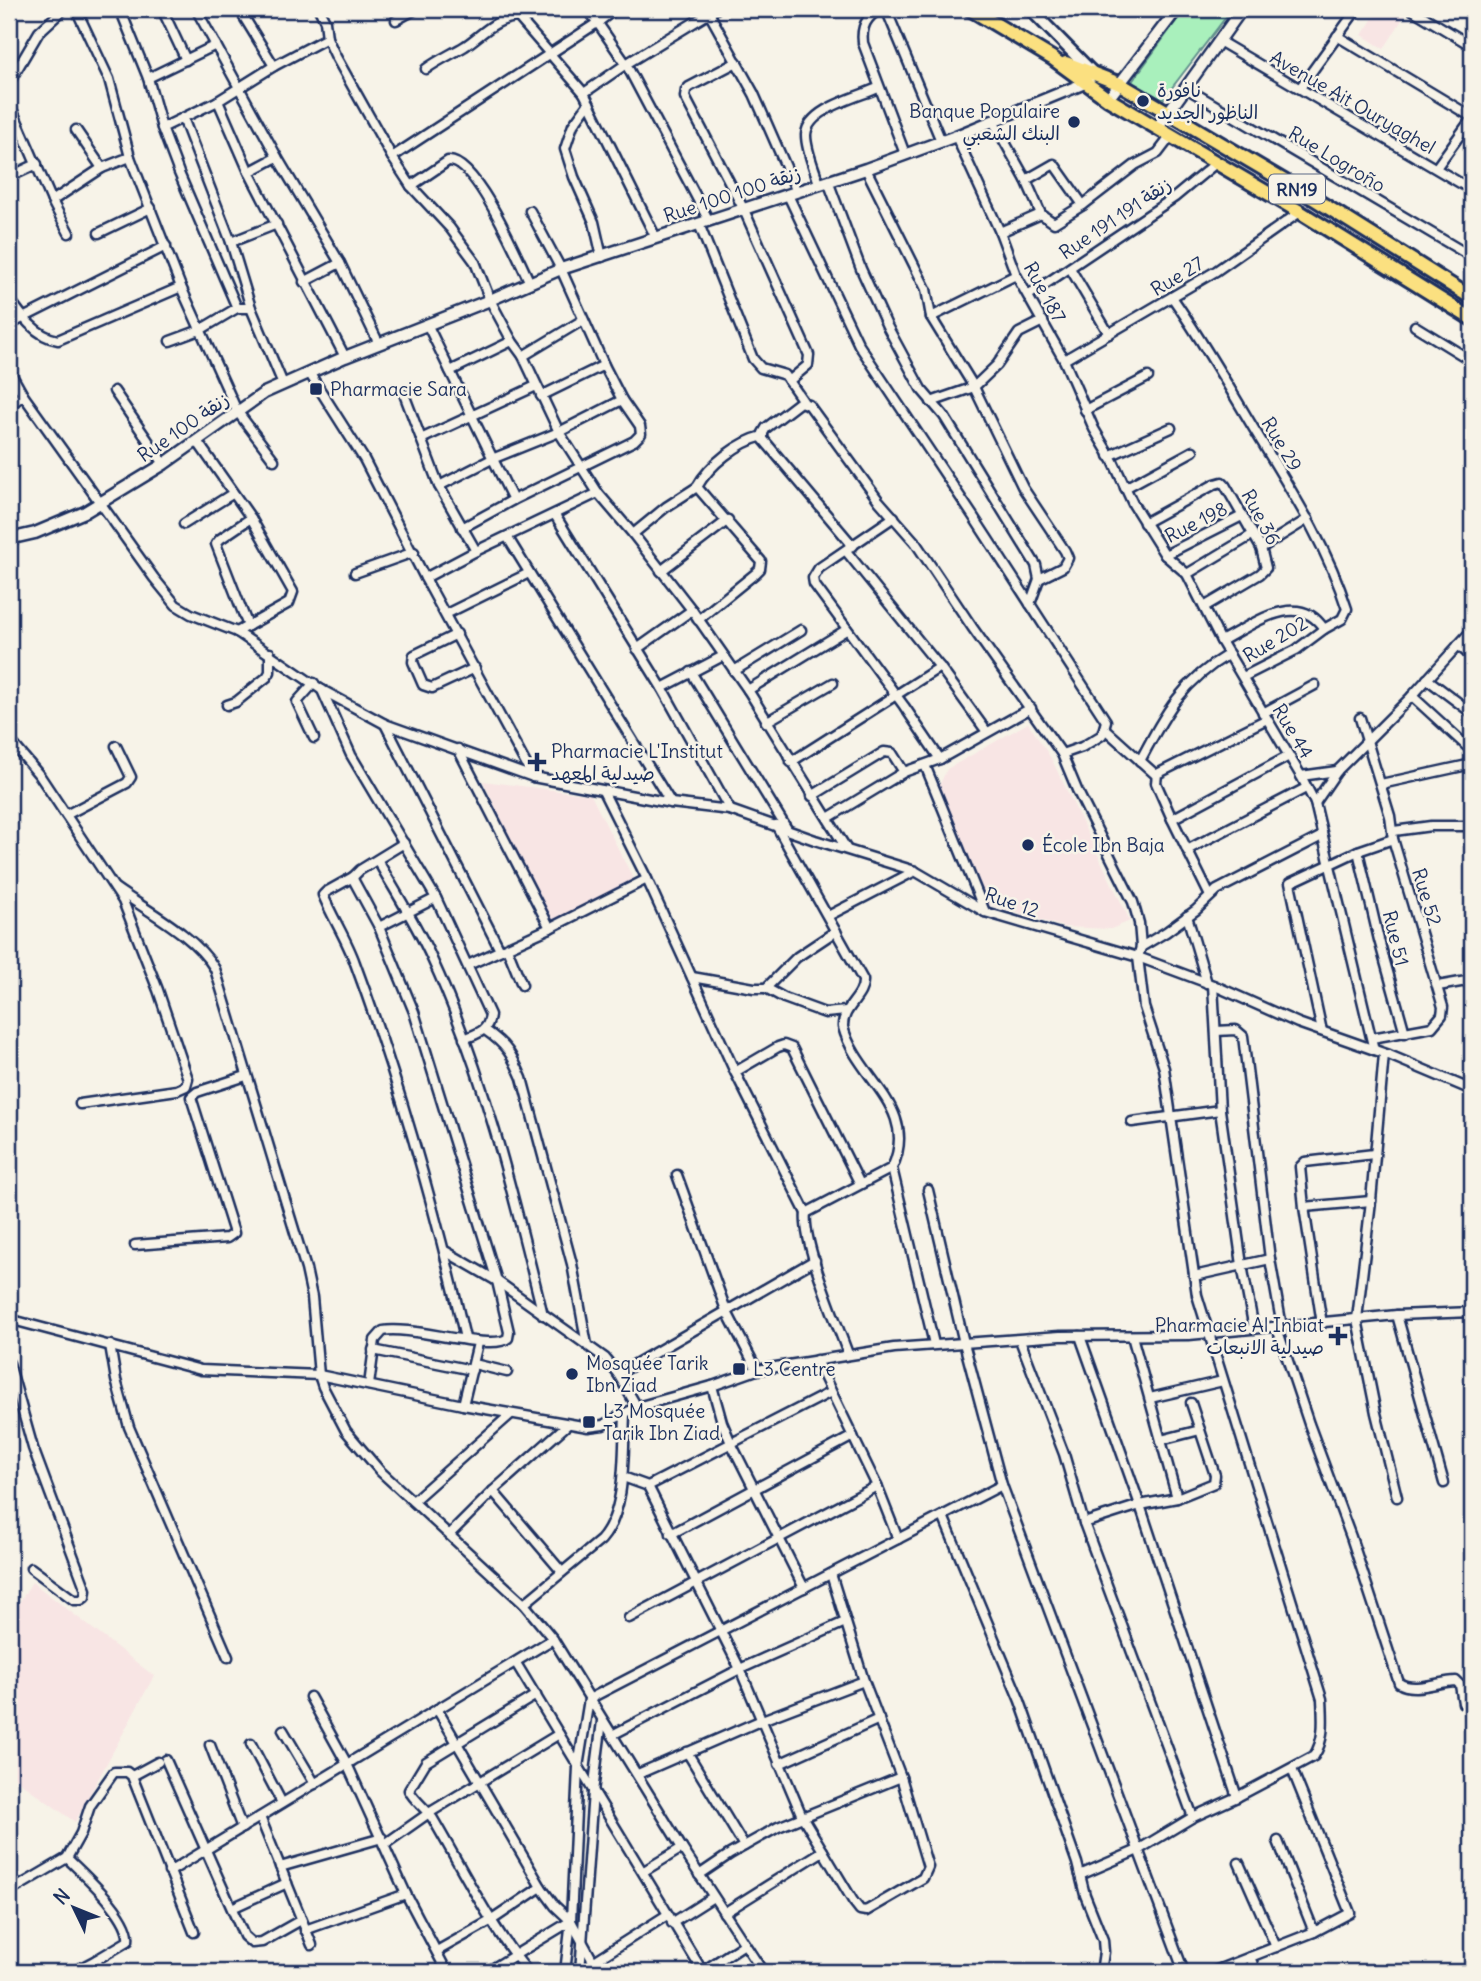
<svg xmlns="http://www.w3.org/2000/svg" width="1481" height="1981" font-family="Delius,'Playpen Sans Arabic',sans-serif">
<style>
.built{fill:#f8e5e4}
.green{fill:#a9f0bc;stroke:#62908d;stroke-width:2}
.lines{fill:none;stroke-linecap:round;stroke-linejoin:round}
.minor-casing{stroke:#1b2f5e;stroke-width:13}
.tertiary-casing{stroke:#1b2f5e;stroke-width:15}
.secondary-casing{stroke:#1b2f5e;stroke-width:16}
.primary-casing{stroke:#1b2f5e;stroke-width:18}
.minor{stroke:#f7f3e8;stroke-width:8}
.tertiary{stroke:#f7f3e8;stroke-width:10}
.secondary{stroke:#f7f3e8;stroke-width:10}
.primary{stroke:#fbe080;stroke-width:12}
.poi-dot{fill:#1b2f5e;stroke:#f7f3e8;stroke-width:2.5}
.labels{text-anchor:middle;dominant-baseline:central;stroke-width:5;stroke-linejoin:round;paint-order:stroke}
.shield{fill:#f7f3e8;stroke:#5d6a87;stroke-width:2}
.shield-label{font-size:18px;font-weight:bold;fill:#1b2f5e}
.poi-label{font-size:19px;fill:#1b2f5e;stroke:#f7f3e8;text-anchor:start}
.street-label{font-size:19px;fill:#1b2f5e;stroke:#f7f3e8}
</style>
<rect width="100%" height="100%" fill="#f7f3e8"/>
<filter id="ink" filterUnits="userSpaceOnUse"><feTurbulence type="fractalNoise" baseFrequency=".0143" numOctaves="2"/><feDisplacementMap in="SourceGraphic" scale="14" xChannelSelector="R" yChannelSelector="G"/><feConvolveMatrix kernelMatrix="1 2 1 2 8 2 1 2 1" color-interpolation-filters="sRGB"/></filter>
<g filter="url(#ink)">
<g class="built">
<polygon points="1379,9 1395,9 1405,15 1384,49 1362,35"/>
<polygon points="1028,723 1051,758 1130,921 1111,929 1064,927 987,904 939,786 947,769"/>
<polygon points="483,781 591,795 634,880 551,925"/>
<polygon points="32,1582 154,1676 75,1822 9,1774 9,1619"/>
</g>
<polygon class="green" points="1185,9 1232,9 1161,102 1131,86 1131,83"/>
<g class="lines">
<defs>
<g id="minor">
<polyline points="76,9 109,79 130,157 181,287 237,411 274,460"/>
<polyline points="120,9 148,78 162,128 179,173 237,308"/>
<polyline points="162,9 186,60"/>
<polyline points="196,9 277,157 340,263 379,344"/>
<polyline points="239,9 274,66"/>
<polyline points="319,9 325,21 327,38 336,57 392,157 411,186 450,228 475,262 490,300 512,341 523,356 559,432 598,493 633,534 692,610 748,690 846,848"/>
<polyline points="511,9 584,93 656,238"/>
<polyline points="588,9 626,64 709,221"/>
<path d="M880,9C866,17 861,27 863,43L905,154"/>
<polyline points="886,9 941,141"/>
<polyline points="1411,9 1472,46"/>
<polyline points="709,13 754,94 797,192"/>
<polyline points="396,20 416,9"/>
<polyline points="1337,36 1472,117"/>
<polyline points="1219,41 1472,190"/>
<polyline points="9,60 17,67"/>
<polyline points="737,62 689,87 686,90 685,97 744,210 809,355 808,365 789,381"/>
<path d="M426,69C438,60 452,54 465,46C483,34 495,18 519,17L528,9"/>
<polyline points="148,78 216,45"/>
<polyline points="9,83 39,32 64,9"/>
<polyline points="1186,88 1472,257"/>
<polyline points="1300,88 1357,9"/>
<polyline points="584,93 626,64 716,9"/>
<polyline points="218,101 249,172 345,357"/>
<polyline points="9,102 52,201 69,233"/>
<polyline points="589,103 573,125 565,149 574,177 594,222 602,257"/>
<polyline points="183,118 231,242 251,308 283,384"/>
<polyline points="993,121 1026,180 1041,214 1054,223 1083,205 1135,165 1158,153 1171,136"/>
<polyline points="162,128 218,101 274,66 327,38"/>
<polyline points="76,130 102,168"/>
<polyline points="956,136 1000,232 1016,275 1064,360 1094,429 1113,461 1133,504 1165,555 1187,574 1221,641 1301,776 1315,803 1374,1050"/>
<polyline points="392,157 597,23 615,9"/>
<polyline points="1436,168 1472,118"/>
<polyline points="866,169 926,289 931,317 974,387 1023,488 1065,551 1068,558 1063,567 1039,579"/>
<polyline points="249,172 277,157"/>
<polyline points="9,177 37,164"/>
<polyline points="1026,180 1054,164 1083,205"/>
<polyline points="828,181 861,269 887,326 921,389 944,416 1036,565 1039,579 1030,604"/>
<path d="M819,184C815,169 806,151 806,135C807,109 858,97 878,88"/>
<path d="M411,186L448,161C476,158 519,260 530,283"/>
<polyline points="788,195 859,345 973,516 1106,721 1102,735 1082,747 1062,754"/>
<polyline points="52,201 102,168 130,157"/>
<polyline points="699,224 753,359 761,368 785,375 803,401"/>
<polyline points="1000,232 1041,214"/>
<polyline points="99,233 151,208"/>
<polyline points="231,242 277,224"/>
<polyline points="1070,268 1109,334"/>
<polyline points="304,282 340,263"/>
<polyline points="1029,295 1175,197 1216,163"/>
<path d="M1172,297C1202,340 1227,384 1254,429C1289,487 1326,543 1347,609L1342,619L1324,629C1298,589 1252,625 1221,641"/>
<path d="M9,298C20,314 36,337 58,340L181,287"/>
<polyline points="931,317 1016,275"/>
<polyline points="9,325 166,246"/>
<polyline points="428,326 513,500"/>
<polyline points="1415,326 1472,361"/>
<polyline points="170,341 200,330 237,308 251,308"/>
<polyline points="523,356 583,320"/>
<polyline points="1064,360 1216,271 1300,212"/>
<polyline points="9,370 23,395 154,578 176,605 191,614 237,632 322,690 385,724 533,777 671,803 730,810 815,840 915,871 985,912 1138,957 1213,985 1298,1023 1389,1055 1472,1090"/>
<polyline points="450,371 512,341"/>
<polyline points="310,374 364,459 425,578 533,777"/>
<polyline points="114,391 164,464"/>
<polyline points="404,394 439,486 476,551"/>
<polyline points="541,396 604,365"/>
<polyline points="931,402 974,387 997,365 1019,333 1043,321"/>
<polyline points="9,406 23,395"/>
<polyline points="1085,410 1148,377"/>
<polyline points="421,439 536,386"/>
<polyline points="197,441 251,518 293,592 289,603 237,632"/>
<polyline points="1109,456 1171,428"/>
<polyline points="439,486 492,459 559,432 622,400"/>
<polyline points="1125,488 1193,451"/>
<polyline points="555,515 662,688 730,810"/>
<polyline points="894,517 819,568 813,578 814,584 904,706 940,759"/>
<polyline points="1144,523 1215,484 1222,482 1225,485 1261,548 1266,568 1260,574 1204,607"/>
<polyline points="184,524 232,494"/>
<polyline points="462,528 513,500 634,441 641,434 640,426 622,400 604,365 561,269 530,211"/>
<polyline points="633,534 666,507 697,487"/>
<polyline points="508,538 671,803"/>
<path d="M853,546L763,439V433L766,428L800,402L809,405L879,501L915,542L972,627L1062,754L1077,790L1133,902L1139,923L1141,947L1138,957L1144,1007L1164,1068L1197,1295L1322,1699C1323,1720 1325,1739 1314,1756L1237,1797L1193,1817L1138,1850L1080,1875"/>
<polyline points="1261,548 1308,519"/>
<polyline points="846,551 940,667 987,732"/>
<polyline points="1165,555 1242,516"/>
<polyline points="661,571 728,520"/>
<polyline points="355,573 414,552"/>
<polyline points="1187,574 1252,535"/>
<polyline points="425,578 476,551 598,493"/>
<polyline points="446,614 529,573"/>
<path d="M698,620L756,573L760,569L761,561L697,487C709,465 738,442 763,436"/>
<polyline points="248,626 216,544 220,539 251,518"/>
<polyline points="457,634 414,655 413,662 423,685 432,688 475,668"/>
<polyline points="1458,645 1472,657"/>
<polyline points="637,649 692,610"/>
<polyline points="734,671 801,630"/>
<polyline points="691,672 787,829"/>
<polyline points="1243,677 1296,650 1324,629"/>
<polyline points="1427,679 1472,713"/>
<polyline points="662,688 723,656"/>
<path d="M322,690L351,755L436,898L490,1015C488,1032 478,1033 464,1039"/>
<polyline points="748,690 846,630"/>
<polyline points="1412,696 1472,751"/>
<polyline points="227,705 236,702 267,677 270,672 270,653"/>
<polyline points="1263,713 1315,685"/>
<polyline points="1360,718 1390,816 1393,839 1443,1007 1442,1015 1432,1027 1372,1038"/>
<polyline points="1267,719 1157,774 1156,783 1172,819 1289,756"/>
<polyline points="766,722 833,683"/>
<polyline points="385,724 500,950"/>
<polyline points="1105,729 1156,775"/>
<polyline points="314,738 297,702 314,683"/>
<polyline points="9,739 40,776 123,901 158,990 188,1079 186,1086 177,1090 80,1104"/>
<polyline points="458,749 550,928"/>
<path d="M1140,761C1165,714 1181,682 1229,654"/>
<polyline points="791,762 940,667"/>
<polyline points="925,765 985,912"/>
<polyline points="1301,776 1337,771"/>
<polyline points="1381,784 1472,764"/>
<path d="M603,791L647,879L735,1072L806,1213C802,1242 837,1323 848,1354"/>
<polyline points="812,796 884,752 892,753 904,772"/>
<polyline points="1315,803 1337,771 1412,696 1472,630"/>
<polyline points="66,815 127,783 131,777 116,746"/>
<polyline points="828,818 904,772 940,759 1031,708"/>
<polyline points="1172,819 1210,896"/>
<path d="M776,825L863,980C864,998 842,1007 843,1027C857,1079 920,1108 892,1168L934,1344"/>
<polyline points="1394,831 1431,826 1472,826"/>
<polyline points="404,843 360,870 353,877 354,881 379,927 414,1012 497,1281 605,1358 618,1374 637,1407"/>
<polyline points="1187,850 1306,788"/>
<polyline points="1358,851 1379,940 1405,1033"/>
<path d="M378,861C396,893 417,925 432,959C483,1069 514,1197 543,1315"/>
<path d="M353,877L326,892L323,895C333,919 347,940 355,963C400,1084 436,1213 465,1338"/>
<path d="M115,888C147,911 195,935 215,969L306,1269L312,1297L319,1375L323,1387L346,1431L380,1471L524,1604L553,1639L682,1848L763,1972"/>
<polyline points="828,916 915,871"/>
<polyline points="1187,916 1207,983"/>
<polyline points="379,927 436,898"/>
<polyline points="1141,947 1166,932 1196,910 1217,890 1322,836"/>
<polyline points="507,948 522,985"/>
<polyline points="468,965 550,928 647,879"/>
<polyline points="692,977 754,988 766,988 797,957 836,931"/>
<polyline points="1213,985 1220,1110 1242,1265 1254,1329"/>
<polyline points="1438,986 1472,980"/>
<polyline points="766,988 784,998 825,1013 846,1011"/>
<path d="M485,1030C507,1045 512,1055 522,1078L572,1264L587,1345"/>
<polyline points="1216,1031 1236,1030 1243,1036 1270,1259 1282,1327"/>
<polyline points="1322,1031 1290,883 1358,851 1393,839"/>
<polyline points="1384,1054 1371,1201 1357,1319 1376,1413 1397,1497"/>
<polyline points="735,1072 778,1047 784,1045 792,1048 860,1184"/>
<polyline points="1132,1122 1220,1110"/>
<polyline points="677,1175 726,1310 757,1370"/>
<polyline points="928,1190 964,1343 1002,1485 1184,1972"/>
<polyline points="1304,1207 1371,1201"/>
<polyline points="806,1213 892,1168"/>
<polyline points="135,1245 227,1238 234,1233 191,1097 197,1092 246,1076"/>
<polyline points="1194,1276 1270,1259"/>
<polyline points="1397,1315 1444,1483"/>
<polyline points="9,1319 201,1370 319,1375 463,1405 588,1427 603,1425 637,1407 712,1386 757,1370 894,1348 1060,1336 1189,1335 1397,1315 1472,1312"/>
<polyline points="1322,1324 1304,1207 1300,1167 1305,1162 1374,1154"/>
<path d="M1277,1328L1309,1424L1351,1537L1399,1683C1414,1693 1439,1681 1456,1681L1460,1685L1463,1703L1472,1705"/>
<polyline points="1080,1336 1140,1505 1237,1797"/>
<polyline points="1132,1336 1177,1498"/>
<polyline points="1020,1340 1064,1454 1084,1523 1193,1817"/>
<polyline points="110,1345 116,1380 129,1427 228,1657"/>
<polyline points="373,1350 472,1370"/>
<polyline points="816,1360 877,1486 898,1539"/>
<polyline points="9,1363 33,1448 86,1590 85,1597 81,1600 74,1600 31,1568"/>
<polyline points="474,1364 507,1372"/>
<polyline points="618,1374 815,1260"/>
<path d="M369,1385L375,1340L383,1331C410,1325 493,1352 508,1338L509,1332L497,1281L445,1251"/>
<polyline points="712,1386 722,1422 731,1443 804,1588"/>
<polyline points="1150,1398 1223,1381"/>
<polyline points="463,1405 478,1343"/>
<polyline points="1161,1440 1200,1430"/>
<polyline points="623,1477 648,1486 831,1392"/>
<polyline points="648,1486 740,1669 802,1816 853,1901 860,1910 866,1911 923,1878 928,1867 901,1777 864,1681 831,1574"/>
<polyline points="493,1491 562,1572"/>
<polyline points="413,1501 511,1414"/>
<polyline points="943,1516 1020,1701 1077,1863 1085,1895 1103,1940 1104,1952 1101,1972"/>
<polyline points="1084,1523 1140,1505 1177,1498 1214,1483 1215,1475 1191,1403"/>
<polyline points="450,1534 493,1491 567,1425"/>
<polyline points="671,1534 853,1436"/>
<path d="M524,1604L601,1540C627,1511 623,1452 625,1414"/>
<polyline points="629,1618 877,1486"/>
<polyline points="516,1663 703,1972"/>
<polyline points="310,1697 347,1764 406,1894 447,1972"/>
<polyline points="437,1709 541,1887 555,1906 571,1921 599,1972"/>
<polyline points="283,1730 315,1784"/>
<polyline points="612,1735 740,1669 845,1622"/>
<polyline points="251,1744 282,1803"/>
<polyline points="210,1745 242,1828"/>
<polyline points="687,1752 744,1846"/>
<polyline points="166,1760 244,1936 252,1943 262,1942 301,1920"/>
<polyline points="779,1764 879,1719"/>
<polyline points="638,1774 762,1720 864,1681"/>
<polyline points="132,1776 158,1762"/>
<polyline points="260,1817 312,1945"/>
<polyline points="1278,1841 1314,1932"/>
<polyline points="385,1844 429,1813 559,1734"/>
<path d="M67,1858C84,1875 132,1917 128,1941L96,1960L101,1972"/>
<polyline points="1239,1863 1276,1947"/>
<polyline points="280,1867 382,1838"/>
<polyline points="644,1871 682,1848"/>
<polyline points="169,1872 553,1639"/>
<polyline points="699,1875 730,1854 778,1827 901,1777"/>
<polyline points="9,1892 67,1858 81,1833 90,1806 114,1772 127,1772 132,1776 194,1932"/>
<polyline points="232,1908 287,1883"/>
<polyline points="724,1913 823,1851"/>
<polyline points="672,1923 713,1897"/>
<polyline points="305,1930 406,1894"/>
<polyline points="437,1951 492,1920 541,1887"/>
<polyline points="1250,1957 1256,1972"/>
<polyline points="593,1962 667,1915"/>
<polyline points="703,1971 743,1945"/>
<polyline points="73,1972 96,1960"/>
<polyline points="487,1972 571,1921"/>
<path d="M528,1972C490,1926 463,1870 433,1819C426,1808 414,1801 409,1790L426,1762L536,1695"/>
<polyline points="565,1972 571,1921 578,1767 589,1699 1002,1485"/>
<polyline points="580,1972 593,1792 602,1721"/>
<polyline points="1212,1972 1314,1932 1350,1913 1292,1769"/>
</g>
<g id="tertiary">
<polyline points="1108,99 1177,9"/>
<polyline points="1157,128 1242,9"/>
<polyline points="9,539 35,533 85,512 164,464 264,393 345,357 490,300 561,269 866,169 956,136 1085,83 1089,79"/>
</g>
<g id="secondary">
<polyline points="1030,9 1092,72"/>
<polyline points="1166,9 1174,13"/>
</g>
<g id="primary">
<polyline points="970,9 1052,58 1108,99 1300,212 1472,319"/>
<polyline points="1066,63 1120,84 1313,198 1472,298"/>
</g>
</defs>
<use href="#minor" class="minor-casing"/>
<use href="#tertiary" class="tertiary-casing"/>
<use href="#secondary" class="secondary-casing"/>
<use href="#primary" class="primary-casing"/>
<use href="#minor" class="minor"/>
<use href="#tertiary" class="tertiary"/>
<use href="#secondary" class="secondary"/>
<use href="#primary" class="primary"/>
</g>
</g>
<g class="poi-dot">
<circle cx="1143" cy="101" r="7"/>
<circle cx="1074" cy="122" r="7"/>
<rect x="309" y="382" width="14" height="14" rx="3.5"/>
<path d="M533.5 751.5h7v7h7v7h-7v7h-7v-7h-7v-7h7z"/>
<circle cx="1028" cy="845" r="7"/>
<path d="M1334.5 1325.5h7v7h7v7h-7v7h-7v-7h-7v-7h7z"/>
<rect x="732" y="1362" width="14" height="14" rx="3.5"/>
<circle cx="572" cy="1374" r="7"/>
<rect x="582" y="1415" width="14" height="14" rx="3.5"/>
</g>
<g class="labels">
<rect class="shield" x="1269" y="174.5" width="56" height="29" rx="5"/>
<g class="shield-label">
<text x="1297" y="189">RN19</text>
</g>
<g class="poi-label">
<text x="1157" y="90">نافورة<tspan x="1157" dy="22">الناظور الجديد</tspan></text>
<text x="1060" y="111" text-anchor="end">Banque Populaire<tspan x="1060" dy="22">البنك الشعبي</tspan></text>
<text x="330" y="389">Pharmacie Sara</text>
<text x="551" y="751">Pharmacie L'Institut<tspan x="551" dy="22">صيدلية المعهد</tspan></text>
<text x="1042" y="845">École Ibn Baja</text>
<text x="1324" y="1325" text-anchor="end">Pharmacie Al Inbiat<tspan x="1324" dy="22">صيدلية الانبعات</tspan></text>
<text x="586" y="1363">Mosquée Tarik<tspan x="586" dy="22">Ibn Ziad</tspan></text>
<text x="753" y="1369">L3 Centre</text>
<text x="603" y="1411">L3 Mosquée<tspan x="603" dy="22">Tarik Ibn Ziad</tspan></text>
</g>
<g class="street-label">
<text transform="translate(1353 102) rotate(30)">Avenue Ait Ouryaghel</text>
<text transform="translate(1337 159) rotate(31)">Rue Logroño</text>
<text transform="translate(732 194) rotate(-18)">Rue 100 زنقة 100</text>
<text transform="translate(1115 218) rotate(-34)">Rue 191 زنقة 191</text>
<text transform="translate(1177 276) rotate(-31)">Rue 27</text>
<text transform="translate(1045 292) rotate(61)">Rue 187</text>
<text transform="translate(183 427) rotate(-35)">Rue 100 زنقة</text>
<text transform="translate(1282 444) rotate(59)">Rue 29</text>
<text transform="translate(1261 517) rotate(62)">Rue 36</text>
<text transform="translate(1196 522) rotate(-27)">Rue 198</text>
<text transform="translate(1275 639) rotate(-31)">Rue 202</text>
<text transform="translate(1293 731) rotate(59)">Rue 44</text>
<text transform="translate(1427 897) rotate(73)">Rue 52</text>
<text transform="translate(1012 902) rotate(19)">Rue 12</text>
<text transform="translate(1396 938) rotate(76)">Rue 51</text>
</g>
</g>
<rect width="1481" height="1981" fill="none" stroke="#f7f3e8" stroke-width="35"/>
<rect x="18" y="18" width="1446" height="1946" fill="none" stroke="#1b2f5e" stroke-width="2.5" filter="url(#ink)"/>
<g transform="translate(74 1908) rotate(313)" stroke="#f7f3e8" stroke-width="5" paint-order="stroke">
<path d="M0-5L12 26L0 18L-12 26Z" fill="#1b2f5e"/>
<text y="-10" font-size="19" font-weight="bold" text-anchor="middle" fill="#1b2f5e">N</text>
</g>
</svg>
